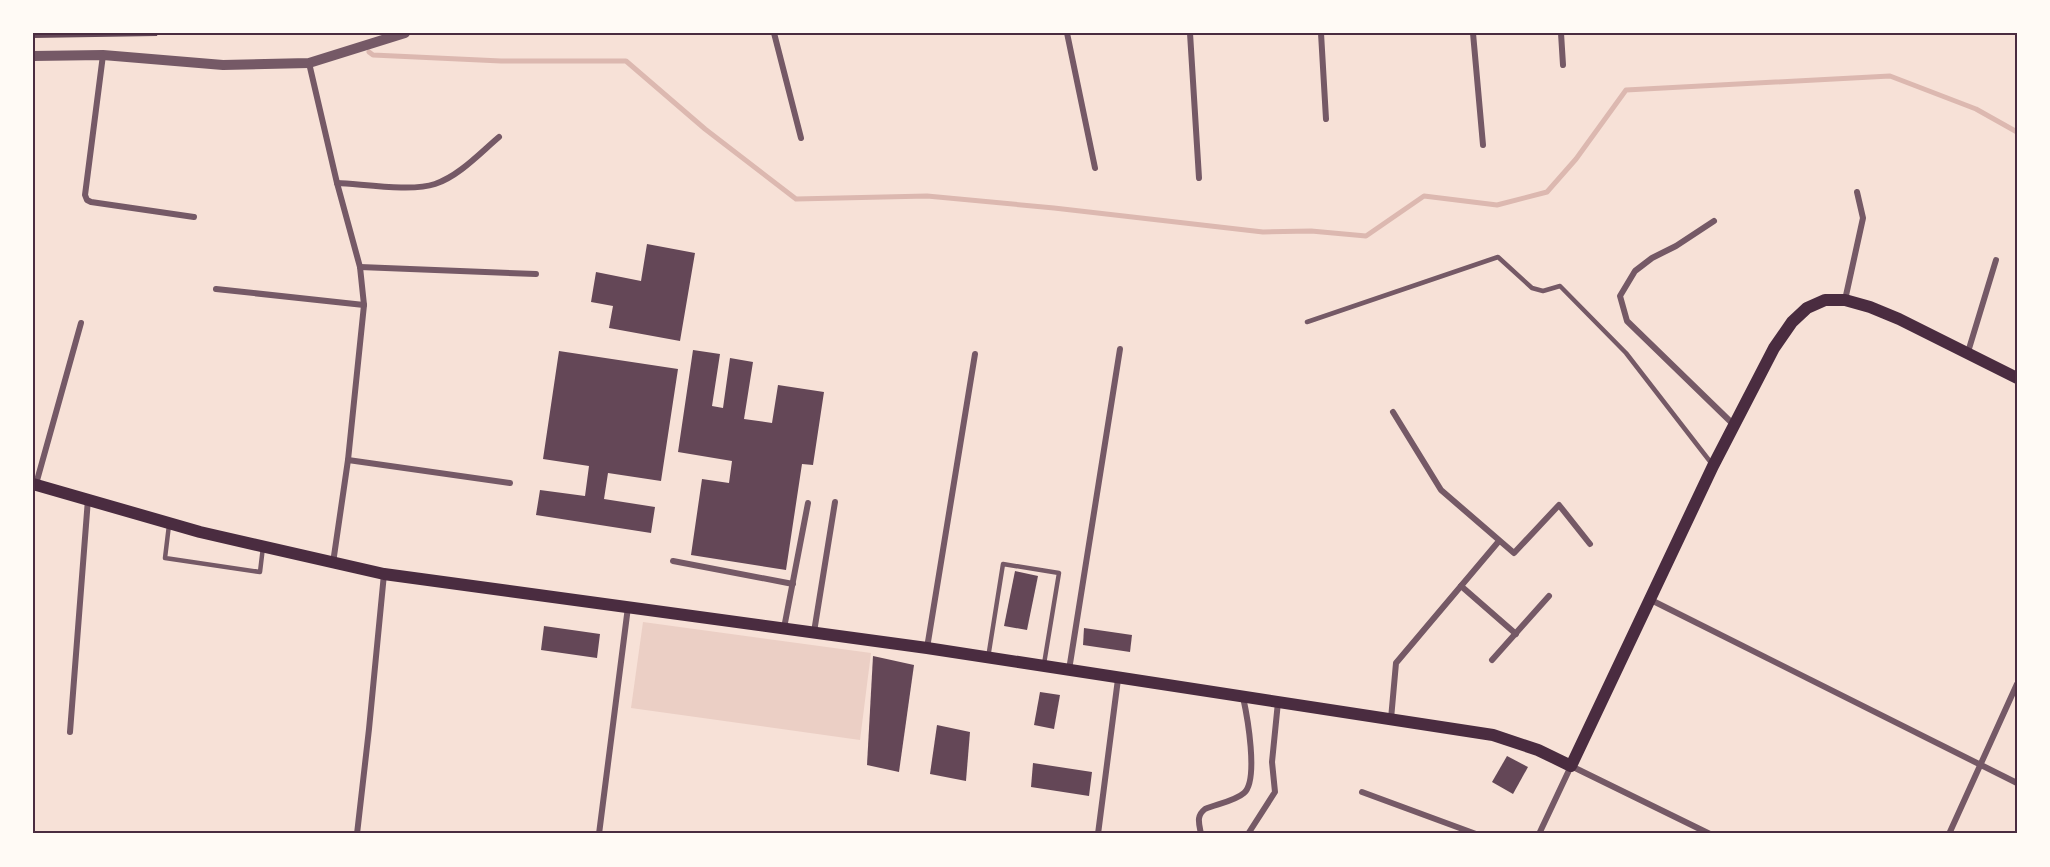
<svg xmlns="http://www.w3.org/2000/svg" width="2050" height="867" font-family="Raleway,sans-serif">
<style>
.green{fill:#ebcfc5}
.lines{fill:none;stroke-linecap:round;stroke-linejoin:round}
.stream{stroke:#dcb8b0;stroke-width:5}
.building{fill:#644757}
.service{stroke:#755966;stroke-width:4.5}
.minor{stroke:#755966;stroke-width:6}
.tertiary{stroke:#755966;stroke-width:10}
.secondary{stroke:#4a2c40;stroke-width:12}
.neatline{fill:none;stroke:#4a2c40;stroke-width:2}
</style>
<rect width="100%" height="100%" fill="#f7e1d7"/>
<polygon class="green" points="643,622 871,653 860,740 631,708"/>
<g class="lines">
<polyline class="stream" points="369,52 373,55 501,61 626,61 705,129 796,199 927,196 1054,208 1263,232 1311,231 1366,236 1424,196 1497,205 1547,192 1576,159 1626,90 1890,76 1976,109 2017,132"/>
</g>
<g class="building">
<polygon points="33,33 158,33 157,36 33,38"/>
<polygon points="647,244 695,253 680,341 609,328 613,306 591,302 596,272 641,281"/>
<polygon points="693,350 720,354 712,406 723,408 730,358 753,362 744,419 772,423 778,385 824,392 813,465 802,464 786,570 691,555 702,479 729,483 732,461 678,452"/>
<polygon points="559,351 678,369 661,481 608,473 604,499 655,507 651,533 536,515 540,490 585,496 589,466 543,459"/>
<polygon points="1015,571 1038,576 1027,630 1004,626"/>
<polygon points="544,626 600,634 597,658 541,650"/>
<polygon points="1084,628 1132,635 1130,652 1083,645"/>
<polygon points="873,656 914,665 899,772 867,765"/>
<polygon points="1040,692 1060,695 1054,729 1034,725"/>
<polygon points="937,725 970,732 966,781 930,774"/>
<polygon points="1507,756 1528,767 1513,794 1492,782"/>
<polygon points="1033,763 1092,772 1089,796 1031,787"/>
</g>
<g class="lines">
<g class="service">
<polyline points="1307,322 1498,257 1532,288 1543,291 1560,286 1626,353 1712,464"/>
<polyline points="169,525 165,558 260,572 263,547"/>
<polyline points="988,658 1003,564 1059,573 1044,664"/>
</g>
<g class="minor">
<polyline points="774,33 801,138"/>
<polyline points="1067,33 1095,168"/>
<polyline points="1190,33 1199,178"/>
<polyline points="1321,33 1326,119"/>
<polyline points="1473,33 1483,145"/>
<polyline points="1561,33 1563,65"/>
<polyline points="103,55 85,195 87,200 91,202 194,217"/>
<polyline points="309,63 337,183 360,267 364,305 348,460 333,563"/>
<path d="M337,183C362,184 412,192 435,184C459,176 480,153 499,137"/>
<polyline points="1714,221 1676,246 1652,258 1635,271 1620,296 1627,321 1734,425"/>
<polyline points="360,267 536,274"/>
<polyline points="216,289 364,305"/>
<polyline points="1845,300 1863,218 1857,192"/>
<polyline points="1968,352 1996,260"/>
<polyline points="1393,412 1441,490 1514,553 1559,505 1590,544"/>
<polyline points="348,460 510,483"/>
<polyline points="36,484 81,323"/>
<polyline points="673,561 793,584"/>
<polyline points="1461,586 1516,634"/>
<polyline points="1651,600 2017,783"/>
<polyline points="784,628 808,503"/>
<polyline points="814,632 835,502"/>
<polyline points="927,648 975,354"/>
<polyline points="1492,660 1549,596"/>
<polyline points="1069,670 1120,349"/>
<polyline points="1391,719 1396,663 1499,541"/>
<polyline points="70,732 88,499"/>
<polyline points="1362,792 1476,834"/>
<polyline points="357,834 369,729 384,574"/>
<polyline points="599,834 628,607"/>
<polyline points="1098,834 1118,679"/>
<path d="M1201,834C1199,823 1196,816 1205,809C1217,804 1235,801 1244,793C1259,780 1247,715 1243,697"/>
<polyline points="1248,834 1275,792 1272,762 1278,702"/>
<polyline points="1539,834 1571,766 1710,834"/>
<polyline points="1949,834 2017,684"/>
</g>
<polyline class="tertiary" points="33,56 103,55 223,65 309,63 405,33"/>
<polyline class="secondary" points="33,484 200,532 384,574 927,648 1493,735 1538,750 1571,766 1713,466 1774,348 1792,322 1807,308 1825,300 1845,300 1870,307 1899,319 2017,378"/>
</g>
<rect width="2050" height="867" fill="none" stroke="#fffaf5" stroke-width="69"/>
<rect x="34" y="34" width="1982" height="798" class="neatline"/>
</svg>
